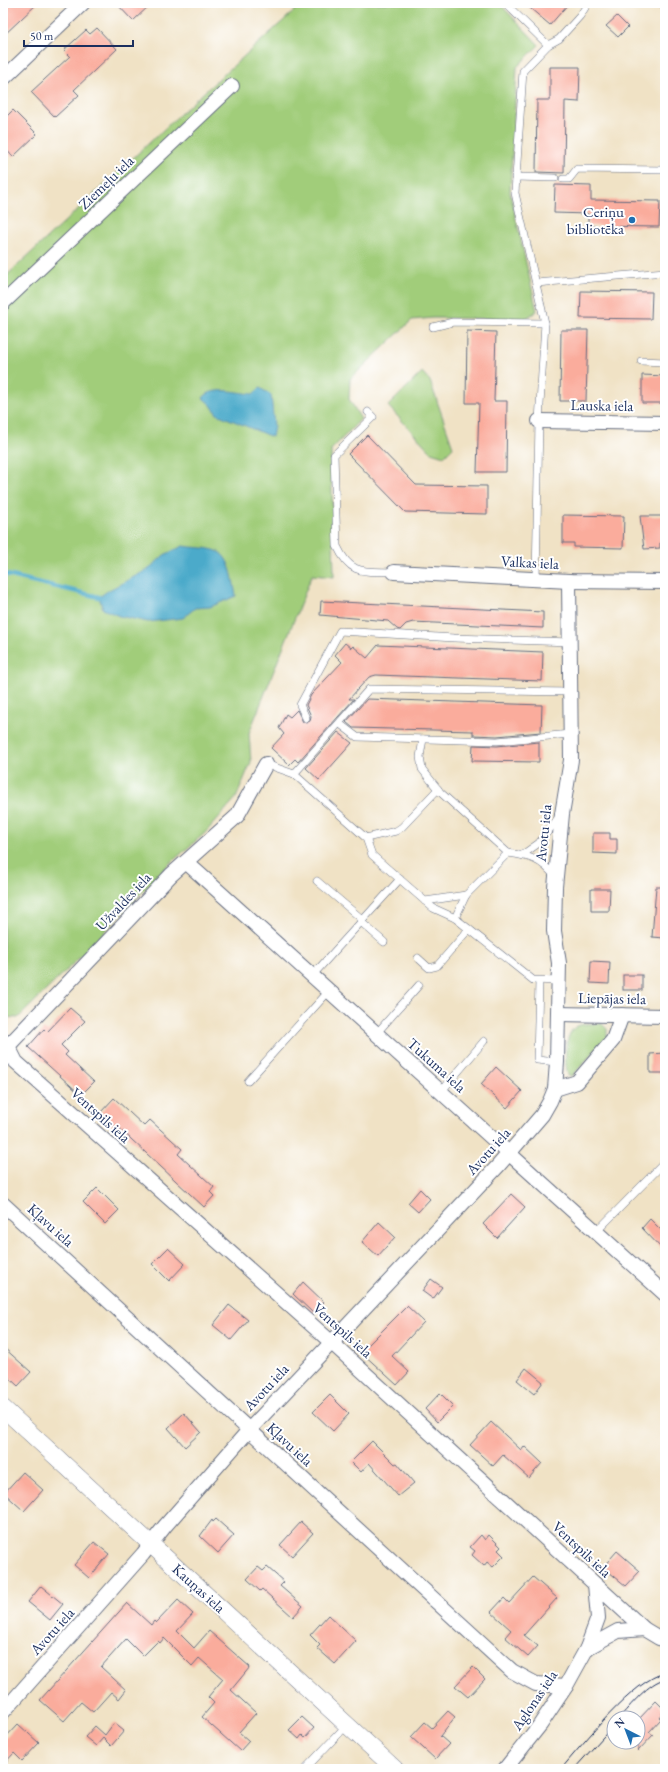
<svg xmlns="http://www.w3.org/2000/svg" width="668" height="1772" font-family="'EB Garamond',serif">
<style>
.green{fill:#a1cd7a;stroke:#5e7e6c}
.water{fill:#4caaca;stroke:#346c94}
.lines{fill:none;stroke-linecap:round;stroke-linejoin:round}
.stream{stroke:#4caaca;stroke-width:4.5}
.building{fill:#faac9c}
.service-casing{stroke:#666e82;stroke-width:8}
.minor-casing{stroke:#666e82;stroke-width:16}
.tertiary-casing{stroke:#666e82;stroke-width:18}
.service{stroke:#fff;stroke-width:7}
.minor{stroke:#fff;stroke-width:14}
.tertiary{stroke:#fff;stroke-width:17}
.tram{stroke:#1b2f5e;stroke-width:1}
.poi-dot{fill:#1f6fb2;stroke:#fff;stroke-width:1.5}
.labels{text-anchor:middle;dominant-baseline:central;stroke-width:4;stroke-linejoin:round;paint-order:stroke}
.street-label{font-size:15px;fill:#1b2f5e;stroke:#fff}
.poi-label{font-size:15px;fill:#1b2f5e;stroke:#fff;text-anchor:end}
</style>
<rect width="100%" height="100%" fill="#fff"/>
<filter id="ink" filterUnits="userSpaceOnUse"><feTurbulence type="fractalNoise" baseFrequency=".025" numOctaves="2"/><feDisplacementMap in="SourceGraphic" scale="8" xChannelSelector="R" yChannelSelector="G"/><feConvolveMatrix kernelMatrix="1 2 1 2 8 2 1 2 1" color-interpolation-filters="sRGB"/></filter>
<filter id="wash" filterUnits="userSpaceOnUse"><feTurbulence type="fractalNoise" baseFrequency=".012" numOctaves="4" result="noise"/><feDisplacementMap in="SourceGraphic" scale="16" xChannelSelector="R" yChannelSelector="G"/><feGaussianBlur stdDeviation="0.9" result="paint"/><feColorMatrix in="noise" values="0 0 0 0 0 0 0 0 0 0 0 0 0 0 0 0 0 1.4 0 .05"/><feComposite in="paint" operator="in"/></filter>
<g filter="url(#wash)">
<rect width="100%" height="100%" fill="#f0e2c5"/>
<g class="green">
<polygon points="303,3 499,3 539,45 517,67 510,192 537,311 525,319 433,318 412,320 350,379 349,399 361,419 331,450 334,577 312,575 249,733 251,762 236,798 205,833 168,865 85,952 18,1018 3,1017 3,279 191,104"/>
<polygon points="422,372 430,381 453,447 444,456 431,452 388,406"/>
<path d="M602,1024L607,1029V1037L572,1076L568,1075C564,1063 563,1029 580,1025C586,1023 595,1024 602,1024Z"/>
</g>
<g class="water">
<path d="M260,388L271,395L274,426L272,437L217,414L211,405L203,398C212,385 239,393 253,394Z"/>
<path d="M183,546C193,548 204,547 214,550C231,554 233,581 236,596L210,607L195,608L183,618L148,622L119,616L103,609L99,597L109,590L149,569L164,555Z"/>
</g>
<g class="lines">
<polyline class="stream" points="3,574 99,597"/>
</g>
<g id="blocks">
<g class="building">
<polygon points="3,3 38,3 3,36"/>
<polygon points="116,3 152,3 133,21"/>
<polygon points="524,3 569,3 550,25"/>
<polygon points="617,16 628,27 618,37 606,26"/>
<polygon points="97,28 117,49 74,90 79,95 55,117 31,92 70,56 64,50 86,30 90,34"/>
<polygon points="550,67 580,67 579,102 565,101 564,173 536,172 537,100 550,100"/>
<polygon points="13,110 37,134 13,157 3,146 3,120"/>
<polygon points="555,185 591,186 591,200 660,201 659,227 588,226 588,214 554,213"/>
<polygon points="581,291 652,292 651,319 580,318"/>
<polygon points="561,330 588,330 586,401 560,401"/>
<polygon points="467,331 496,332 494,401 507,401 506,472 477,472 479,403 466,403"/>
<polygon points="642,375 665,376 665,403 642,403"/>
<polygon points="367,435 416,485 487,486 487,514 405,512 348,454"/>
<polygon points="563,515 624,516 623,548 574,547 574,543 563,543"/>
<polygon points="640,516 665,516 665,543 660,543 660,548 644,549"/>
<polygon points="321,601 543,612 543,628 413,622 406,624 400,630 397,629 388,621 320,615"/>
<polygon points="345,643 351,648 353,646 367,658 378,645 543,652 542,681 376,675 369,677 349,699 354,699 298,762 295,759 289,765 271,748 284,734 279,728 286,714 290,717 297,710 303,722 306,723 310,721 311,716 306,705 311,695 342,662 335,655"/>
<polygon points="367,699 542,705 541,732 497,736 473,735 473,731 353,728 346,722"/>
<polygon points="338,732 352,743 319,780 306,768"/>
<polygon points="539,742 539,762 472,761 473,745 497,746"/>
<polygon points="593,833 610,833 610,839 617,839 617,854 593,853"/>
<polygon points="656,887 665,887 665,938 652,937"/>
<polygon points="591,889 610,889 609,911 591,911"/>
<polygon points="591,961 610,962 609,984 590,983"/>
<rect x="623" y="975" width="19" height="15"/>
<polygon points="70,1008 85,1021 61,1045 68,1052 65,1055 94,1082 81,1095 28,1047 44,1029 47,1032"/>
<polygon points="665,1053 665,1073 650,1073 650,1054"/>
<polygon points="496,1067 522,1091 507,1108 481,1084"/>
<polygon points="114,1098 144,1126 150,1120 182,1149 178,1154 214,1187 210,1192 214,1196 204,1207 117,1126 116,1128 100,1113"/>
<polygon points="97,1188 119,1210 105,1224 83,1202"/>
<polygon points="420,1189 430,1199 418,1212 408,1203"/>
<polygon points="511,1194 525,1207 497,1238 483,1224"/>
<polygon points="650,1219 665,1234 665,1252 642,1228"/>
<polygon points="379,1222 395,1237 378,1256 362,1242"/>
<polygon points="168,1248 185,1264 169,1281 152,1264"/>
<polygon points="431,1279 442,1287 433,1299 422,1291"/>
<polygon points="303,1282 324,1302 313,1313 293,1294"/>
<polygon points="229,1305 248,1320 231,1340 213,1325"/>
<polygon points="407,1306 424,1322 392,1356 409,1372 397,1385 361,1352"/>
<polygon points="3,1347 31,1372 18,1386 3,1372"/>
<polygon points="526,1368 543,1382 534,1394 517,1380"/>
<polygon points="440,1393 453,1406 437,1422 425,1409"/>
<polygon points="330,1395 349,1414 333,1431 313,1412"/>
<polygon points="184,1413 201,1432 185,1447 168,1428"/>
<polygon points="491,1422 521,1450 524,1446 542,1463 529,1478 503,1455 493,1466 470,1445"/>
<polygon points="372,1441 395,1464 397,1463 414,1483 398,1496 369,1463 361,1472 351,1462"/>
<polygon points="23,1472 43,1490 24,1511 4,1493"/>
<polygon points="216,1519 234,1535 218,1553 200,1536 212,1520 213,1522"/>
<polygon points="301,1522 313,1533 292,1556 280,1545"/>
<polygon points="481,1535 485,1540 489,1535 501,1547 498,1550 504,1556 493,1567 487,1562 484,1566 472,1555 475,1551 470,1547"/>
<polygon points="94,1542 109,1554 89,1578 74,1565"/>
<polygon points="617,1551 640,1571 626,1586 603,1567"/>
<polygon points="258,1567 263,1571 267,1567 284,1582 280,1586 303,1606 293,1617 262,1589 260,1591 247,1579"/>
<polygon points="533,1577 557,1598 524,1635 538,1646 528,1657 505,1637 511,1630 491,1612 504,1598 509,1603"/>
<polygon points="41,1586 63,1604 50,1620 28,1602"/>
<polygon points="178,1600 193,1614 177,1631 194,1648 209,1631 250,1667 231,1690 256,1713 239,1732 249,1741 240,1751 202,1717 214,1703 208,1697 223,1679 199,1658 192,1666 164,1638 160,1643 158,1641 143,1656 126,1639 101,1667 126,1690 119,1699 111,1692 93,1712 81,1702 64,1721 40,1700 127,1603 151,1625 154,1621 156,1623"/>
<polygon points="328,1615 356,1641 335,1664 317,1648 320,1645 310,1635"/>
<polygon points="473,1667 485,1679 468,1697 455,1686"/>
<polygon points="656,1701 665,1710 659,1717 661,1719 649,1732 653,1735 638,1751 638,1720"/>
<polygon points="448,1711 455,1717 440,1736 449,1744 435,1759 411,1737 425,1722 432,1728"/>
<polygon points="302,1717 314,1728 305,1738 302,1735 299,1739 289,1730"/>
<polygon points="114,1723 124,1731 111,1746 103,1738 96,1746 85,1737 95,1726 105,1735"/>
<polygon points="18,1724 39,1743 22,1761 14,1753 3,1765 3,1740"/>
</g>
</g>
</g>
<g filter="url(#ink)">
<use href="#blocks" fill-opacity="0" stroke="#666e82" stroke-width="1"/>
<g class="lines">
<defs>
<g id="service">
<polyline points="505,3 548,45"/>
<polyline points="661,3 665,7"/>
<polyline points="515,177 555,178"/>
<polyline points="563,179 569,179 577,169 665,170"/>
<polyline points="536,283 665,272"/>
<polyline points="433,327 453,322 545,323"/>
<polyline points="641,361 665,362"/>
<path d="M368,412L373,417L334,455L337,546C351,576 364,571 394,572"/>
<polyline points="536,580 539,421 545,323 515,193 523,71 548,45 559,39 580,16 588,3"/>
<polyline points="306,718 300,705 340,631 454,638 571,642"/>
<polyline points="340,724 357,737 497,741 570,734"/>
<polyline points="423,739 420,757 422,769 440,792 508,853 466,895 455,918"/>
<polyline points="266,764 294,774 366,838 372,855 433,908 455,918 533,980 559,981"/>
<polyline points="294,774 369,689 570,692"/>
<polyline points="366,838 396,831 402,827 438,789"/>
<path d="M508,853C529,856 542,859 555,877"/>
<polyline points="522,855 539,843 559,817"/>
<polyline points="317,881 363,920"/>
<polyline points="425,901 466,895"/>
<polyline points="361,922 384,942"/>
<polyline points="418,958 429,968 437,966 469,929"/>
<polyline points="312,976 400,879"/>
<polyline points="539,981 537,1060 557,1062"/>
<polyline points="376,1034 419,985"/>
<polyline points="248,1081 329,991"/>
<polyline points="441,1092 484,1041"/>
<polyline points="596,1232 665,1162"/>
<polyline points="305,1769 347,1725"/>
</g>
<g id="minor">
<polyline points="3,79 83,3"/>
<polyline points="3,303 232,86"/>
<polyline points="539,421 665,423"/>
<polyline points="394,572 569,581 665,582"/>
<polyline points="186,862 665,1294"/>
<polyline points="558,1014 665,1016"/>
<polyline points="3,1041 8,1046 16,1062 331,1342 644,1629 659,1638 665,1639"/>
<polyline points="3,1061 8,1046 171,875 237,816 266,764"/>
<polyline points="555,1089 577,1082 613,1040 622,1015"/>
<polyline points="3,1204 512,1671 536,1684 566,1686"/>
<polyline points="587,1648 618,1631 644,1629"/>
<polyline points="3,1712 143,1554 165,1526 249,1430 498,1166 542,1115 550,1101 555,1089 557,1062 559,963 554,931 555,887 562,814 571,760 569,581"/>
<polyline points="505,1769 540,1725 566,1686 587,1648 598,1618 595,1584"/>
</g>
<polyline id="tertiary" points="3,1408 395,1769"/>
</defs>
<use href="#service" class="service-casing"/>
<use href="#minor" class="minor-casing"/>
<use href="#tertiary" class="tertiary-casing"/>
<use href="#service" class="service"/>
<use href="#minor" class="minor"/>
<use href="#tertiary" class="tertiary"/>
<g class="tram">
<path d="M619,1718C630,1706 649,1682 665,1679"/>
<path d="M561,1769C583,1744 634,1679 665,1673"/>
<polyline points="574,1769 614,1725"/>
</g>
</g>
</g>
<circle class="poi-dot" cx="632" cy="220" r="4"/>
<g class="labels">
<g class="street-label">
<text transform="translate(106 182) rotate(-44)">Ziemeļu iela</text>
<text transform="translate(602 405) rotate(1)">Lauska iela</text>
<text transform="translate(530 562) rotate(3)">Valkas iela</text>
<text transform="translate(543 833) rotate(-84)">Avotu iela</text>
<text transform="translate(123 901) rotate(-47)">Užvaldes iela</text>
<text transform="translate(612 998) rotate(1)">Liepājas iela</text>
<text transform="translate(437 1065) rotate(42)">Tukuma iela</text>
<text transform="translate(101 1115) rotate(42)">Ventspils iela</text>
<text transform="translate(488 1151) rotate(-48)">Avotu iela</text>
<text transform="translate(51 1225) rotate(42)">Kļavu iela</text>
<text transform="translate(343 1330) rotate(42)">Ventspils iela</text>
<text transform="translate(266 1387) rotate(-47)">Avotu iela</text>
<text transform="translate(290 1444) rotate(43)">Kļavu iela</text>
<text transform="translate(582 1549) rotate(43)">Ventspils iela</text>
<text transform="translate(199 1588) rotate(42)">Kauņas iela</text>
<text transform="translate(52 1631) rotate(-48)">Avotu iela</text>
<text transform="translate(534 1700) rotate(-56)">Aglonas iela</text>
</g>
<g class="poi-label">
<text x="624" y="211">Ceriņu<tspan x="624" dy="17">bibliotēka</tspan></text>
</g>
</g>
<rect width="668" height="1772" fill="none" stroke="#fff" stroke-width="16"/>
<g transform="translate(626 1730) rotate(318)"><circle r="19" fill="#ffffff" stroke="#a4acbf"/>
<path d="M0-3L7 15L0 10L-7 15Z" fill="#1f6fb2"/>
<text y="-6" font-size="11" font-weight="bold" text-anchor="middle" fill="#1b2f5e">N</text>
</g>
<path d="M24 40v6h109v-6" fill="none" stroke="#1b2f5e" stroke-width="2"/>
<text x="30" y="40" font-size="12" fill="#1b2f5e" stroke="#ffffff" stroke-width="3" paint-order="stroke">50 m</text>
</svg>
